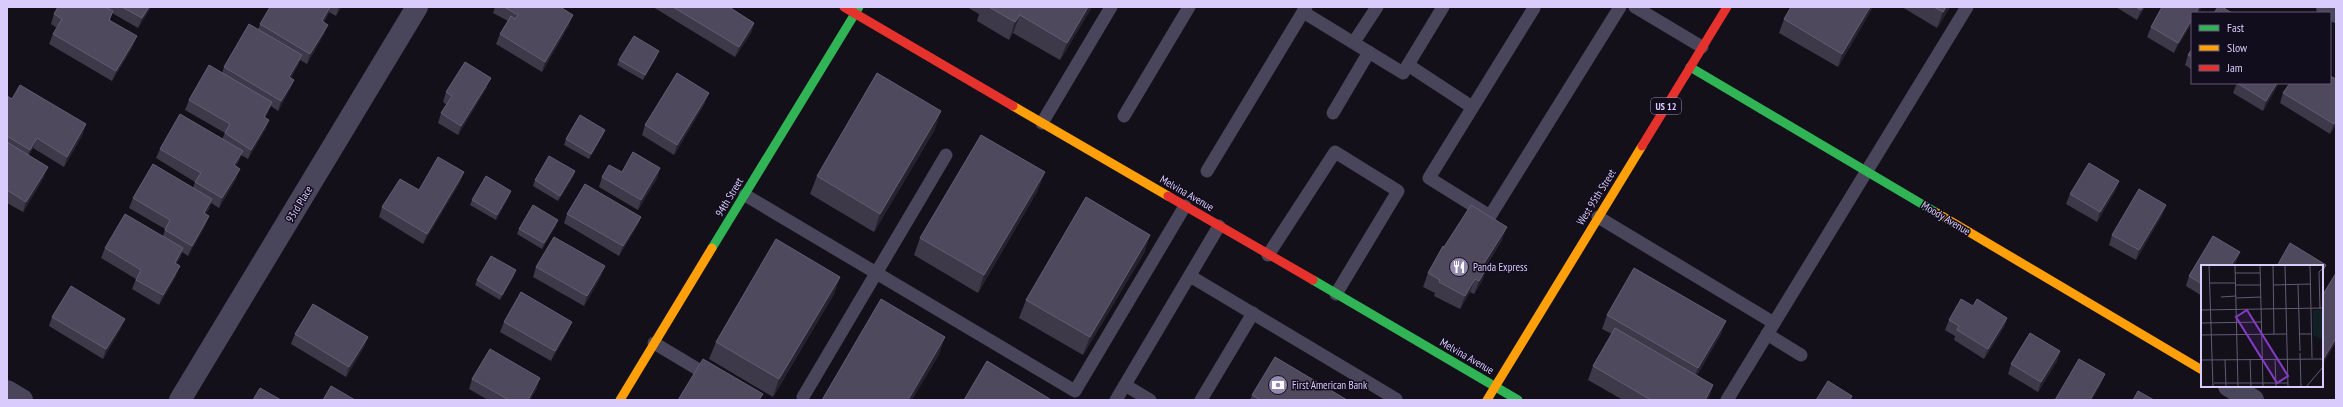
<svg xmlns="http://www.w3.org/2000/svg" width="2343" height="407" font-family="'PT Sans Narrow',sans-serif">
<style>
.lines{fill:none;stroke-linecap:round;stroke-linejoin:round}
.lane{stroke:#49455a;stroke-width:13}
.street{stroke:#49455a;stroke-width:22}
.fast{stroke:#30b455;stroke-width:9}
.slow{stroke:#ff9f0a;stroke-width:9}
.jam{stroke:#e5322d;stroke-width:9}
.wall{fill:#3e3949}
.shaded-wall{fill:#26222e}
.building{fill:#4e495d;stroke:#645d76}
.labels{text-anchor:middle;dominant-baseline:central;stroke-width:3;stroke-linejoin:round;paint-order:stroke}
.shield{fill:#120d1d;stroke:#9d92b9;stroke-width:1}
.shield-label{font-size:10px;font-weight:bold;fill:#d9cbfc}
.street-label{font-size:11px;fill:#d9cbfc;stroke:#120d1d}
.poi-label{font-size:11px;fill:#d9cbfc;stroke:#120d1d;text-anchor:start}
.inset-road{fill:none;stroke:#625b74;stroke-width:1}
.view{fill:#843cc5;fill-opacity:0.15;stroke:#843cc5;stroke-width:2}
.inset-edge{fill:none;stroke:#d9cbfc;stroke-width:2}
</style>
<rect width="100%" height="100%" fill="#13101a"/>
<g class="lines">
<g class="lane">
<polyline points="1635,7 1702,47"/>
<polyline points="1534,8 1429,178 1490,216 1620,7"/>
<polyline points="1303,12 1403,73 1443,7"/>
<polyline points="1354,42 1377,7"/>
<polyline points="1408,65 1472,107"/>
<polyline points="1333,113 1369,52"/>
<polyline points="1124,116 1189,7"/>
<polyline points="1042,123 1111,7"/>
<polyline points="1207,171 1306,7"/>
<polyline points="745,195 1075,391 1185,206"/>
<polyline points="1598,217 1774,323"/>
<polyline points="1268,255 1335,152 1398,191 1336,294"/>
<polyline points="1190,276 1396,399 1395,400"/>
<polyline points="1767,334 1801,355"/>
<polyline points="654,343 711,377"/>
<polyline points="1125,385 1150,400"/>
<polyline points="803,397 946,155"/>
<polyline points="1116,400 1219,226"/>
<polyline points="1201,400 1253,313"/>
<polyline points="1727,400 1967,7"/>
</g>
<g class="street">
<polyline points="2327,7 2336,12"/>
<polyline points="2229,386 2253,400"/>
<polyline points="7,391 22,400"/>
<polyline points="180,400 417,7"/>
</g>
<g class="fast">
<polyline points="1690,67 1937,213"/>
<polyline points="712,248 859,7"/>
<polyline points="1313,280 1518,400"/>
</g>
<g class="slow">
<polyline points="1013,106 1168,196"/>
<polyline points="1937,213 2202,370"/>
<polyline points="620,400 712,248"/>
<polyline points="1487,400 1642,146"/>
</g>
<g class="jam">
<polyline points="844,7 1013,106"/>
<polyline points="1642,146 1727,7"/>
<polyline points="1168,196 1313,280"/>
</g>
</g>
<g class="wall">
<polygon points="58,7 151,7 138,28 112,13 110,20 133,46 112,81 49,44 53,34 57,28 51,24 54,14"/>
<polygon points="270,7 341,7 336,16 329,12 327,17 324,22 324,34 307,64 300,60 298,65 291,78 294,80 290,89 278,111 271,106 265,118 269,120 265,130 248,159 241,155 239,161 236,166 236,179 219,208 211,203 209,209 205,214 209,216 205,226 188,256 182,252 180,258 176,264 176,276 159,305 132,289 136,279 101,258 105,248 163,236 165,229 129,208 133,198 193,188 195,182 156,158 160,149 222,139 225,133 185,110 189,100 222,73 224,67 258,30 260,24"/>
<polygon points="495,7 560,7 569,25 542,72 496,44 500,34 508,21 493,13"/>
<polygon points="653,7 729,7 754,23 751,33 735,57"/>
<polygon points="967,7 1092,7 1060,60 1013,33 1009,40 977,21 979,14"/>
<polygon points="1873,7 1838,67 1779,33 1784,19"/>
<polygon points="1902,7 1950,7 1937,28"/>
<polygon points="2116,7 2145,7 2137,20"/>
<polygon points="2202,7 2198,13 2192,13 2174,53 2147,37 2151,27"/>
<polygon points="2192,49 2192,70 2185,65 2188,55"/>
<polygon points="657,56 643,80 617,65 619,60"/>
<polygon points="2336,79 2336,124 2330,134 2280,103 2283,93"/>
<polygon points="2237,83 2279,83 2263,111 2233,93"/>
<polygon points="487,87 458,135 438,123 441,113 447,105 443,102 446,92"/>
<polygon points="7,96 83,134 64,167 33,148 29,155 44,177 23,212 7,203"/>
<polygon points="705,103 674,155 642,135 645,125"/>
<polygon points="935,129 874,232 810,194 817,176"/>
<polygon points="605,130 603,135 589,159 564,145 566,139"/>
<polygon points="660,168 657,178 638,210 599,187 602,177 622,172"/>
<polygon points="575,171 573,177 558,201 533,186 535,180"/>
<polygon points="464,172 460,182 423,244 379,217 382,207 419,190"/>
<polygon points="2119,181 2115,191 2097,222 2066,204 2070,194"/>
<polygon points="1038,190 978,293 914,255 920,238"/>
<polygon points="509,196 496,220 470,205 472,200"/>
<polygon points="2166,205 2162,215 2136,260 2109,245 2112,235"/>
<polygon points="567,214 641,217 637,226 619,256 564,223"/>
<polygon points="556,225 542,249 517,234 519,229"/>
<polygon points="1150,235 1144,253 1083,355 1019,318 1026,300"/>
<polygon points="2213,236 2240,252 2236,262 2234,266 2202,266 2202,296 2186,286 2189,276"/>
<polygon points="1502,240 1486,266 1487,267 1482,281 1474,294 1470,292 1460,309 1434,296 1435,293 1423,287 1428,273 1444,247"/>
<polygon points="536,267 601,276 584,306 533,277"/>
<polygon points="2336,273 2336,342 2322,365 2322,296"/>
<polygon points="514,276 500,300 475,285 477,280"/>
<polygon points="840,277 834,294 773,397 709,359 716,342"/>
<polygon points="1973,306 2007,318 2004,327 1984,359 1954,340 1955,336 1945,330 1949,320"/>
<polygon points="1607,315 1721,334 1697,375 1713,385 1708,400 1623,400 1588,380 1593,366 1612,334 1602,329"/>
<polygon points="52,317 121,328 103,359 49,326"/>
<polygon points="504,322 568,331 551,361 500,332"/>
<polygon points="295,334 368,337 364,347 346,377 291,344"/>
<polygon points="2060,351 2057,361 2038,392 2008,374 2011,364"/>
<polygon points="472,379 537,388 530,400 488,400 469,389"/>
<polygon points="1252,395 1347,400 1250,400"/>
</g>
<g class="shaded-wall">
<polygon points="149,7 151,7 138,28 142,18"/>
<polygon points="330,7 327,17 318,31 322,21"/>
<polygon points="339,7 341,7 336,16"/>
<polygon points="1088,7 1092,7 1060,60 1067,43"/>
<polygon points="1870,7 1873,7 1838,67 1842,54"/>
<polygon points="1946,7 1950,7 1937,28 1943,12"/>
<polygon points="2143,7 2145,7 2137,20 2141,10"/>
<polygon points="2199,7 2202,7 2198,13 2196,13"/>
<polygon points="573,15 569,25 542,72 545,62"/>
<polygon points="1020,15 1013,33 1009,40 1015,22"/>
<polygon points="2192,19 2192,23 2174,53 2178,43"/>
<polygon points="754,23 751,33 735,57 739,47"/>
<polygon points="328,25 324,34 307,64 310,54"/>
<polygon points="137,36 133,46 112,81 116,71"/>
<polygon points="659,51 657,56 643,80 645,75"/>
<polygon points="302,55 298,65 286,86 289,77"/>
<polygon points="491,78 487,87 458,135 461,126"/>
<polygon points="294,80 290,89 278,111 281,101"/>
<polygon points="2277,83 2279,83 2263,111 2266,101"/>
<polygon points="709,93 705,103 674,155 677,145"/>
<polygon points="272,102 268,112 260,127 264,117"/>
<polygon points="941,111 935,129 874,232 880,214"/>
<polygon points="269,120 265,130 248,159 251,150"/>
<polygon points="2336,120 2336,124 2330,134 2334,124"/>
<polygon points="86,124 83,134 64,167 67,157"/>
<polygon points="605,130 603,135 589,159 591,154"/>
<polygon points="37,138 33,148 26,160 30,150"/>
<polygon points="243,151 239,161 231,175 234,165"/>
<polygon points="48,167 44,177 23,212 26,202"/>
<polygon points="660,168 657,178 638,210 641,200"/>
<polygon points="240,169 236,179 219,208 222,198"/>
<polygon points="575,171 573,177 558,201 560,196"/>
<polygon points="464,172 460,182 423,244 427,234"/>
<polygon points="1045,172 1038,190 978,293 984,275"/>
<polygon points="2119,181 2115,191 2097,222 2100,212"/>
<polygon points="511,191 509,196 496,220 497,215"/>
<polygon points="212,199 209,209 200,223 204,213"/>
<polygon points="2166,205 2162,215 2136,260 2139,250"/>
<polygon points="209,216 205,226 188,256 192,246"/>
<polygon points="641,217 637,226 619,256 623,246"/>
<polygon points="558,220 556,225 542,249 544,243"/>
<polygon points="1507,227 1502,240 1478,278 1483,265"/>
<polygon points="1150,235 1144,253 1083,355 1090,337"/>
<polygon points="183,248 180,258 171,273 175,263"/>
<polygon points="2240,252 2236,262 2234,266 2231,266"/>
<polygon points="2326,265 2322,275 2322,276 2322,272"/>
<polygon points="180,266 176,276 159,305 163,295"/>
<polygon points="605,266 601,276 584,306 587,296"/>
<polygon points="1487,267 1482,281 1474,294 1479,281"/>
<polygon points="516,270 514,276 500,300 502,295"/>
<polygon points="840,277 834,294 773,397 779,379"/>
<polygon points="1475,279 1470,292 1460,309 1465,296"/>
<polygon points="2007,318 2004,327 1984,359 1988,349"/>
<polygon points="125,319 121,328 103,359 106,349"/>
<polygon points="1726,321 1721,334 1693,381 1698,368"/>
<polygon points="572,322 568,331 551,361 555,351"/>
<polygon points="368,337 364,347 346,377 349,367"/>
<polygon points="945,337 939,355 912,400 908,400"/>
<polygon points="2336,338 2336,342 2322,365 2324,358"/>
<polygon points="2060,351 2057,361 2038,392 2041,382"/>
<polygon points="2105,374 2101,384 2092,400 2090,400"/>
<polygon points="540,378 537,388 530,400 528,400"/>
<polygon points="1713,385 1709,398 1708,400 1705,400"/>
</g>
<g class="building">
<polygon points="58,7 105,7 113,11 109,20 137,36 116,71 53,34 62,19 54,14"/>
<polygon points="122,7 149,7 142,18"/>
<polygon points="270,7 330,7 322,21 328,25 310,54 260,24"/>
<polygon points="504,7 560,7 573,15 545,62 500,34 511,16 515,19 518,15"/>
<polygon points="673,7 729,7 754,23 739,47"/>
<polygon points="989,7 1088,7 1067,43 1020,15 1015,22"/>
<polygon points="1791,7 1870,7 1842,54 1784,19"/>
<polygon points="1934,7 1946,7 1943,12"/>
<polygon points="2136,7 2143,7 2141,10"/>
<polygon points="2162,7 2199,7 2196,13 2192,13 2192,19 2178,43 2151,27"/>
<polygon points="2218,7 2222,7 2232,13 2214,13"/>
<polygon points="249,24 302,55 289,77 294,80 281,101 224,67"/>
<polygon points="634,36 659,51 645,75 619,60"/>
<polygon points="2192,49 2192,57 2188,55"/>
<polygon points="465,62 491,78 461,126 441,113 452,96 446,92"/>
<polygon points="209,65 272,102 264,117 269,120 251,150 225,133 230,124 189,100"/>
<polygon points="677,73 709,93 677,145 645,125"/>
<polygon points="877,73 941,111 880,214 817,176"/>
<polygon points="2330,76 2336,79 2336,120 2334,124 2283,93 2290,83 2330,83"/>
<polygon points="2237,83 2277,83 2266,101"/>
<polygon points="20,85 86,124 67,157 37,138 30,150 7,136 7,96 12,99"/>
<polygon points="180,114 243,151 234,165 240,169 222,198 195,182 201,173 160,149"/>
<polygon points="580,115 605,130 591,154 566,139"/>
<polygon points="981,135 1045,172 984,275 920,238"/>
<polygon points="7,142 48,167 26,202 7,190"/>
<polygon points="633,152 660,168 641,200 602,177 609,165 622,172"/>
<polygon points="549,156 575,171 560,196 535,180"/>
<polygon points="438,157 464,172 427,234 382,207 400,179 419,190"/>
<polygon points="2089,163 2119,181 2100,212 2070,194"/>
<polygon points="153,164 212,199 204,213 209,216 192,246 165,230 170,220 133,198"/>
<polygon points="486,176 511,191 497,215 472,200"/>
<polygon points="585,184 641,217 623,246 567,214"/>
<polygon points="2139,189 2166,205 2139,250 2112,235"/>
<polygon points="1086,197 1150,235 1090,337 1026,300"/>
<polygon points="533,205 558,220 544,243 519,229"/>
<polygon points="1471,205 1507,227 1483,265 1487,267 1479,281 1475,279 1465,296 1439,282 1440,280 1428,273 1443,246 1444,247"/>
<polygon points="125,214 183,248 175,263 180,266 163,295 136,280 141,270 105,248"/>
<polygon points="2213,236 2240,252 2231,265 2233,266 2202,266 2202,284 2189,276"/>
<polygon points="554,237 605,266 587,296 536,267"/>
<polygon points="776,239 840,277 779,379 716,342"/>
<polygon points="2290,243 2326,265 2322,272 2322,266 2277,266"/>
<polygon points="491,256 516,270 502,295 477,280"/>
<polygon points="1634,268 1726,321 1698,368 1607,315"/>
<polygon points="2336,273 2336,338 2324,358 2322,357 2322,296"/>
<polygon points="71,286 125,319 106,349 52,317"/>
<polygon points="521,292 572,322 555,351 504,322"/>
<polygon points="881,299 945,337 908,400 822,400"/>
<polygon points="1961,299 1973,306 1977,299 2007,318 1988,349 1957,330 1959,326 1949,320"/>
<polygon points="313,304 368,337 349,367 295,334"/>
<polygon points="1615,328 1713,385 1705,400 1651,400 1593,366"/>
<polygon points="2030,333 2060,351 2041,382 2011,364"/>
<polygon points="490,349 540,378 528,400 509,400 472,379"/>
<polygon points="1275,357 1347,400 1261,400 1252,395"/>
<polygon points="703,359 763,394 759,400 678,400"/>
<polygon points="2079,359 2105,374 2090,400 2055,400"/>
<polygon points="987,361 1050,399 1050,400 964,400"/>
<polygon points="1828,381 1852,396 1850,400 1816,400"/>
<polygon points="331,386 355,400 323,400"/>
<polygon points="260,388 281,400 253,400"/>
<polygon points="2138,391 2154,400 2133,400"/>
</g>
<defs>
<symbol id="restaurant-disc" viewBox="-11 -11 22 22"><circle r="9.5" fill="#948aad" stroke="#120d1d"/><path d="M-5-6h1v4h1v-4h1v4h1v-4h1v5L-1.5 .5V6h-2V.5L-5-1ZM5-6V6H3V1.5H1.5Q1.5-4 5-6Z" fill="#fff"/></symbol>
<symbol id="bank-disc" viewBox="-11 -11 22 22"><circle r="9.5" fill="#948aad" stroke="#120d1d"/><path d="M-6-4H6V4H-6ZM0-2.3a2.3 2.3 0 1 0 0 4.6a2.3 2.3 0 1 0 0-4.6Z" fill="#fff"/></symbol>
</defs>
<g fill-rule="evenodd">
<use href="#restaurant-disc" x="1448" y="256" width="22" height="22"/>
<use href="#bank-disc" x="1267" y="374" width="22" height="22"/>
</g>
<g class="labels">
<rect class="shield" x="1651" y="98" width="30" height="16" rx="3"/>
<g class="shield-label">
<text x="1666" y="106">US 12</text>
</g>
<g class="street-label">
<text transform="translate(1187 193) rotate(30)">Melvina Avenue</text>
<text transform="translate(729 197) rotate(-59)">94th Street</text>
<text transform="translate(1596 197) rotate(-58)">West 95th Street</text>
<text transform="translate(299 204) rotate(-59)">93rd Place</text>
<text transform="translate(1946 218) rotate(31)">Moody Avenue</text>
<text transform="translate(1467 356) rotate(30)">Melvina Avenue</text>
</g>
<g class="poi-label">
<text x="1473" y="267">Panda Express</text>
<text x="1292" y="385">First American Bank</text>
</g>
</g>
<g transform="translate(2201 265)">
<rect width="122" height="122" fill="#13101a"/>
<path d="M112,45H122V70L120,74L112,70Z" fill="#102024"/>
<path class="inset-road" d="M8,0L12,122M34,0L37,122M59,0L62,122M72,0L73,69M84,0L87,122M109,0L111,93M34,8H59M9,18H35M35,20H60M72,20L110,19M97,20L99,86M20,32L35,31M35,33L60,32M119,44L118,7L122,3M0,45L122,43M0,58L61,57M98,69H111M0,70L86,69M99,88L100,122M49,94L50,122M74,94L75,122M0,95L122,94M24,95L25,122M13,118H87M105,122L122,102"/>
<path class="view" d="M46,45L87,111L76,118L35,52Z"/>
<rect width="122" height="122" class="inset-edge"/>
</g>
<rect width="2343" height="407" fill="none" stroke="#d9cbfc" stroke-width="16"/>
<rect x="2191" y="12" width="140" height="72" fill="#120d1d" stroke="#625976"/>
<rect x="2199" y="25" width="20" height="6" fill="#30b455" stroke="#625976"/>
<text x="2227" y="32" font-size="12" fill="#d9cbfc">Fast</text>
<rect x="2199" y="45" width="20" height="6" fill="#ff9f0a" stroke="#625976"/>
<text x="2227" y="52" font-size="12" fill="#d9cbfc">Slow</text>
<rect x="2199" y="65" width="20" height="6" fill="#e5322d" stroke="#625976"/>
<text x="2227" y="72" font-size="12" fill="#d9cbfc">Jam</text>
</svg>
